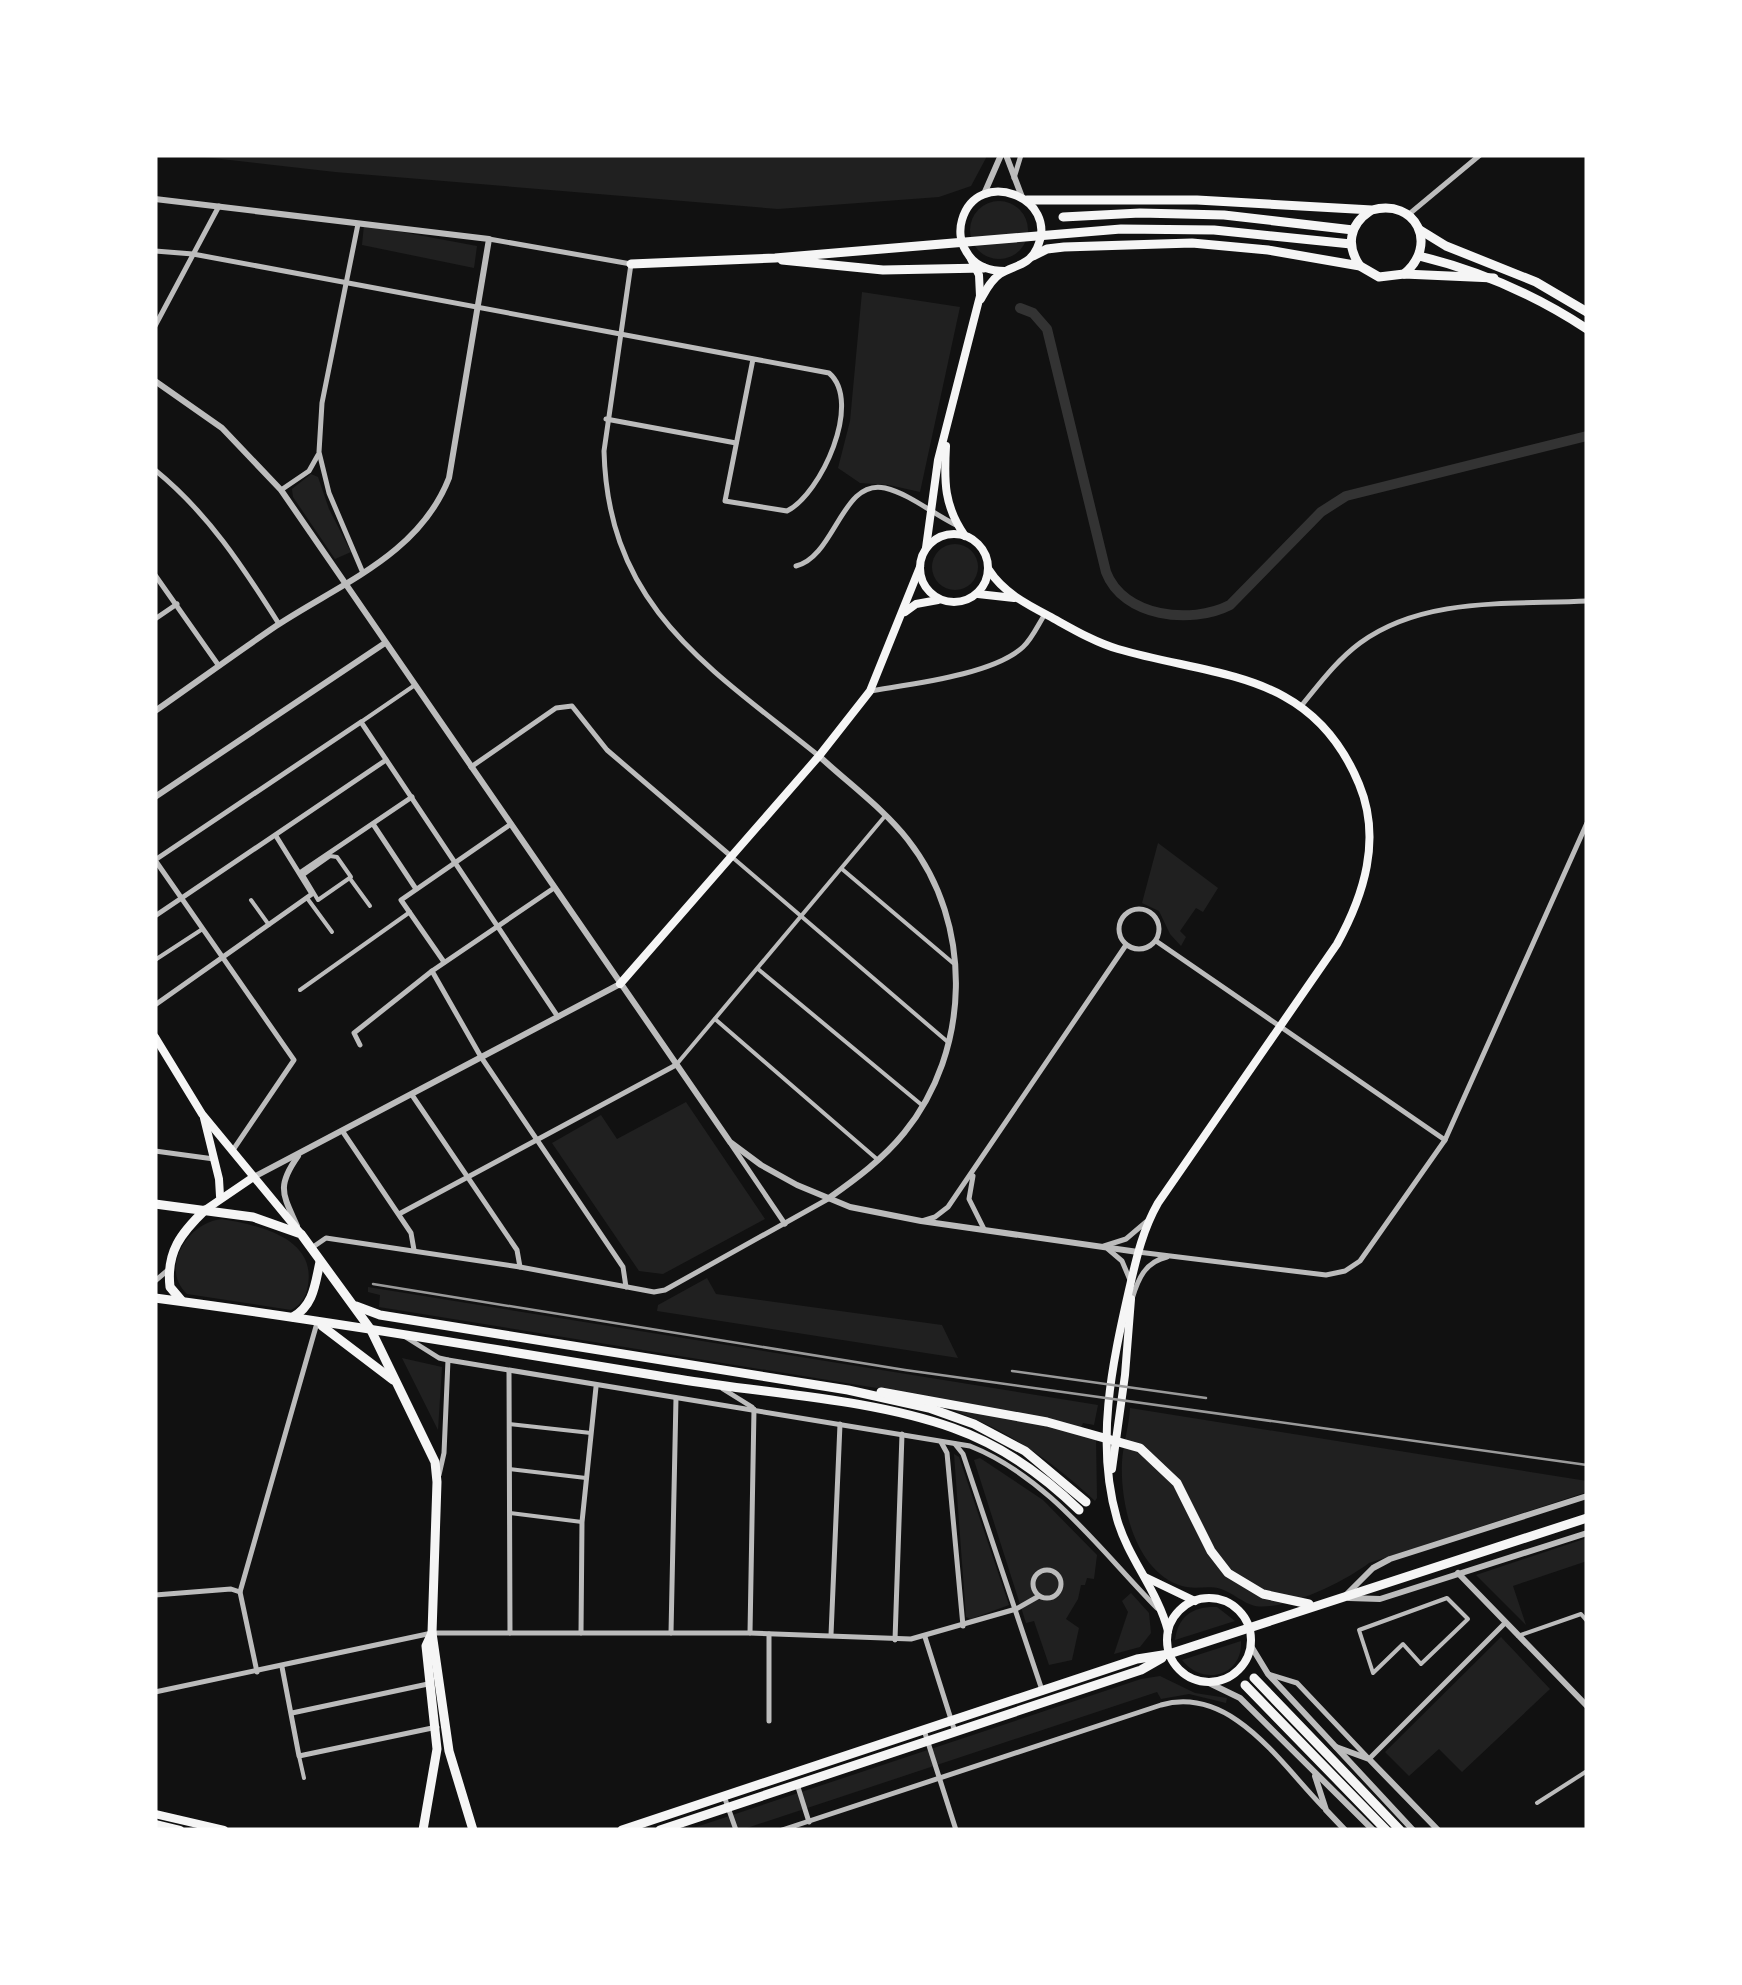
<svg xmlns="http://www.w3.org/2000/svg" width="1742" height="1985" font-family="'Nunito Sans',sans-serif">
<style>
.green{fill:#202020}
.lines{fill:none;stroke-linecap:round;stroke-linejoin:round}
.canal{stroke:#333;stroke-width:10}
.pedestrian{stroke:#bcbcbc;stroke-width:4}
.minor{stroke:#bcbcbc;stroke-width:5}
.tertiary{stroke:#bcbcbc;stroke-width:6}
.secondary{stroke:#f5f5f5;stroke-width:8}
.primary{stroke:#f5f5f5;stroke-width:9}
.trunk{stroke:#f5f5f5;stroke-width:9}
.rail{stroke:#9a9a9a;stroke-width:2.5}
</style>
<rect width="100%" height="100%" fill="#111"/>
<g class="green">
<polygon points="187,155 986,155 986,158 971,186 939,197 778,209 335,172"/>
<circle cx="999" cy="230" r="29"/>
<polygon points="364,225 477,246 474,268 362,245"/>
<polygon points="862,292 960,307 920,492 889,485 860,483 838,468 850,421"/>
<polygon points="311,474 318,477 329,509 351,552 335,559 293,497 292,489"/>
<circle cx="955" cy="567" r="23"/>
<polygon points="1158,843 1218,888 1203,912 1196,908 1180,931 1186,937 1181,946 1170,934 1159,911 1142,903"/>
<polygon points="686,1102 765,1219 663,1274 639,1271 552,1143 601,1115 617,1139"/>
<path d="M222,1219C257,1225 316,1237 308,1285C306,1297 302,1304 291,1310L187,1294C159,1268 188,1222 222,1219Z"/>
<polygon points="707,1278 716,1294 942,1325 958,1358 657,1311 658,1305"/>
<polygon points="368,1287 1098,1405 1094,1425 1083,1423 1081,1428 895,1391 379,1307 380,1295 368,1292"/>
<polygon points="402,1358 442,1367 438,1430"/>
<path d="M944,1407L1004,1416L1096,1437L1097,1498L1095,1501C1049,1458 1003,1427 944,1407Z"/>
<path d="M1130,1408L1587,1481V1492L1369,1563C1346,1581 1285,1611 1255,1606C1243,1603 1233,1593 1221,1589C1208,1585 1195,1590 1182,1586C1135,1572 1120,1504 1122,1462C1123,1444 1129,1427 1130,1408Z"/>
<polygon points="954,1454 959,1457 1009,1605 971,1619 966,1617"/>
<polygon points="980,1458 1043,1500 1097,1555 1094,1579 1087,1578 1085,1585 1081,1585 1078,1599 1066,1619 1079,1628 1072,1660 1049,1665 1034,1621 1026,1623 974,1460"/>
<polygon points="1587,1538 1587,1561 1513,1586 1526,1625 1476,1575"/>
<polygon points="1131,1593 1149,1613 1151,1633 1140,1647 1114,1654 1128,1612 1122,1601"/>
<path d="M1217,1607L1235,1621L1175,1640C1178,1616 1193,1606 1217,1607Z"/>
<polygon points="1501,1637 1550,1689 1462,1772 1439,1749 1409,1776 1385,1752"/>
<path d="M1241,1641C1243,1676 1203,1687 1182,1660Z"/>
<polygon points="1160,1676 1195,1693 1227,1698 1226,1703 1189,1694 1161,1699 1157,1692 741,1830 687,1830 1141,1679"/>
</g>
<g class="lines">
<path class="canal" d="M1020,308L1033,313L1047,329L1106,572C1123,617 1191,625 1230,605L1321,512L1346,496L1587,436"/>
<g class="pedestrian">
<polyline points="361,722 415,685"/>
<polygon points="330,856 337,857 351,877 318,900 303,875"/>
<polyline points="732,857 949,1043"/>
<polyline points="842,869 953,963"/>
<polyline points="351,880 370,906"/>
<polyline points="307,898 332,932"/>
<polyline points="251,900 269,925"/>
<polyline points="155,960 201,930"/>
<polyline points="758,969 923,1106"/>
<polyline points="300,990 410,912"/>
<polyline points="715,1019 878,1160"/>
<polyline points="676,1065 885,816"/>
<polyline points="509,1424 591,1433"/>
<polyline points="509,1469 586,1478"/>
<polyline points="510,1513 582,1522"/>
<polygon points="1447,1598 1468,1619 1421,1664 1403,1644 1373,1673 1359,1630"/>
<polyline points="1518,1636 1581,1614 1587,1621"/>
<polyline points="299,1756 304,1778"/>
<polyline points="1537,1803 1587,1771"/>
</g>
<g class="minor">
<polyline points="1014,178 1021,155"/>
<polyline points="1408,215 1480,155"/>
<polyline points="358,224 322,403 319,452 329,493 363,573"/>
<path d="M489,239L631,264L604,451C608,608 709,667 819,756"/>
<path d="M155,251L193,254L829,373C863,402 821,494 787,511L725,501L753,359"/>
<polyline points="155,326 219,206"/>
<polyline points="606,419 736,443"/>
<path d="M155,470C208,513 243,567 279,624"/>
<polyline points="281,490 309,471 318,455"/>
<path d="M796,566C835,557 842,478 885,488C910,494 933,514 956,525"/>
<polyline points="155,575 219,666"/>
<polyline points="155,619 177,604"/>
<path d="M870,691C910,684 993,675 1023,647C1032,639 1038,625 1045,614"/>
<path d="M1302,705C1320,683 1337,660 1360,643C1424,596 1512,605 1587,601"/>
<polyline points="471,767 556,708 572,706 607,750 732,857"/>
<polyline points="373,824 416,889"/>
<polyline points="155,860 361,722 558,1017"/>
<polyline points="155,860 294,1060 233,1150"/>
<polyline points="301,872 412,797"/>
<circle cx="1139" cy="929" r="20"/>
<polyline points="155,916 386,760"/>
<polyline points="1156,941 1445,1140"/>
<polyline points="444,962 401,900 511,824"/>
<polyline points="432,971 481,1057 623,1267 626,1287"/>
<polyline points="155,1005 312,894 276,836"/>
<polyline points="360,1045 354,1033 432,971 554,888"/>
<polyline points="412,1095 517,1250 520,1267"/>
<polyline points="343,1132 411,1233 414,1250"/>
<polyline points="731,1144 785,1224"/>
<polyline points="155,1151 214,1159"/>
<polyline points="973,1176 969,1199 984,1229"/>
<polyline points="399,1214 676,1065"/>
<polyline points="922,1221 935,1217 948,1207 1126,945"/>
<polyline points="1104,1246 1126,1239 1146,1222"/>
<polyline points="313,1247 326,1238 520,1267 654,1292 665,1290 828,1199"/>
<polyline points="1108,1249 1122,1261 1130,1280"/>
<polyline points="1138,1252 1326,1275 1345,1271 1360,1261 1445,1140 1587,823"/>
<polyline points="155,1281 168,1270"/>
<path d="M1132,1299C1138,1279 1145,1262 1167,1257"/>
<path d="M404,1336L439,1358L448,1360L970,1446C1048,1477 1100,1550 1157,1608"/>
<polyline points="509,1371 510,1633"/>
<polyline points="723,1389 752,1407"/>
<polyline points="941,1442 947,1453 963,1626"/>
<polyline points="955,1444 963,1454 1042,1690"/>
<polyline points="439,1475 444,1453 448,1360"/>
<circle cx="1047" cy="1584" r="14"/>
<polyline points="155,1595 231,1589 240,1592"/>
<polyline points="581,1633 582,1522 596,1387"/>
<polyline points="671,1633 676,1398"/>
<polyline points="750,1633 754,1409"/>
<polyline points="831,1635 840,1424"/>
<polyline points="925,1637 955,1732"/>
<polyline points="895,1640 902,1434"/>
<polyline points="282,1667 299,1756 437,1727"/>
<polyline points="257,1672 240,1592 317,1323"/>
<polyline points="1268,1674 1297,1683 1369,1759 1505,1623"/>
<polyline points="155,1692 432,1633 750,1633 911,1639 1016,1609 1039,1596"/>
<polyline points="292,1713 428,1684"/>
<polyline points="769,1721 769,1634"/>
<polyline points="924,1730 956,1830"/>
<polyline points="797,1784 809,1822"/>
<polyline points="724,1796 736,1830"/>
<path d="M782,1830L1161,1705C1231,1685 1280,1763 1323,1807"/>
</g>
<g class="tertiary">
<polyline points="1006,155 1022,197"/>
<polyline points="984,194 1001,155"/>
<path d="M155,199L489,239L449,478C419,555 341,583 276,626C235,654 195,683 155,711"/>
<polyline points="155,381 222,428 281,490 730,1142 761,1165 797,1185 850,1207 921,1221 1138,1252"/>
<path d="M819,756C848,783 884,809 908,840C974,924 971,1051 904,1133C883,1159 856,1179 829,1198"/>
<polyline points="155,797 385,643"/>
<polyline points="252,1178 620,984"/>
<path d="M297,1226C283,1194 276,1187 298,1156"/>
<polyline points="1458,1573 1587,1706"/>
<polyline points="1346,1595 1373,1568 1390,1559 1587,1496"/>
<polyline points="1349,1598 1380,1599 1587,1533"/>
<polyline points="1251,1646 1268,1674 1413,1830"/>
<polyline points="1207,1682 1240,1698 1373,1830"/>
<polyline points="1336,1747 1369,1759 1438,1830"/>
<polyline points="1315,1776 1326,1810 1345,1830"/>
</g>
<g class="secondary">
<path d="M981,299C986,290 991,280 1000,274C1014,265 1029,266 1037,248C1061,197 977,166 962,220C959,230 960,242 966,251C974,266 989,271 1005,271"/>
<path d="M946,446C944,482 944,506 965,536"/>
<circle cx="954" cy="568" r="34"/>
<polyline points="926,548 938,460 980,296 979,275 971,259"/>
<path d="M989,570C1003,592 1026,604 1049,616C1071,628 1094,642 1118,649C1218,678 1312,670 1359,784C1382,839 1364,895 1337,944L1158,1203C1142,1231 1136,1260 1129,1290C1112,1365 1095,1443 1117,1519C1128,1558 1158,1591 1168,1631"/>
<polyline points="978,594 1014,598"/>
<polyline points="905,612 916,604 938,600"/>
<polyline points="620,984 819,756 870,691 920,567"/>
<polyline points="155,1037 202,1114 301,1234"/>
<polyline points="204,1118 219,1179 220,1196"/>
<polyline points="205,1210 252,1178"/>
<polyline points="1112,1469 1125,1375 1131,1299"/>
<polyline points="1145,1577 1195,1601"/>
<circle cx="1209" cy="1640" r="42"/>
<polyline points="155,1814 224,1830"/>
<polyline points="155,1824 180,1830"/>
</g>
<g class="primary">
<polyline points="155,1204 253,1217 301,1234 371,1330 435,1462 437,1482 432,1633 426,1646 437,1749 423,1830"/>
<path d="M155,1298C330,1321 504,1351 678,1379C767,1394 868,1398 953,1428C1001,1445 1043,1475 1079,1510"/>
<path d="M181,1300L170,1287C166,1252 181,1233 205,1210"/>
<polyline points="356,1306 380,1315 848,1390 929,1408 974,1424 1025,1451 1086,1502"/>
<path d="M293,1317C314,1305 315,1284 320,1262"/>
<polyline points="322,1326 393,1380"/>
<polyline points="881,1392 1047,1422 1140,1448 1177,1483 1211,1551 1228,1573 1263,1594 1309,1604"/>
<polyline points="432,1633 449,1751 473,1830"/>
<polyline points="1254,1678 1400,1830"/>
<polyline points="1245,1685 1386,1830"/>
<polyline points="622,1830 1137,1659 1169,1654 1587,1518"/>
<polyline points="660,1830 1141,1670 1162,1658"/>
</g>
<g class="trunk">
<path d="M1027,200H1197L1372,210C1416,198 1439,245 1404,274"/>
<polyline points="1063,217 1140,213 1224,215 1353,230"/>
<polyline points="1420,230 1446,246 1536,282 1587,312"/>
<polyline points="1033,256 1047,249 1064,247 1192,243 1268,250 1360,266 1379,277 1404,274 1494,278"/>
<path d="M1419,256C1481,271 1534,294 1587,329"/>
<polyline points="782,260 883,270 984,268"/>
<polyline points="631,264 775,258 1121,229 1214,230 1351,244"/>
<path d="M1360,266C1346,246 1349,225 1370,211"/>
</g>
<g class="rail">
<polyline points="373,1284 905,1370 1587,1465"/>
<polyline points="1012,1371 1206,1398"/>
</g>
</g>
<rect width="1742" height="1985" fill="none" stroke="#ffffff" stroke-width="315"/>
</svg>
